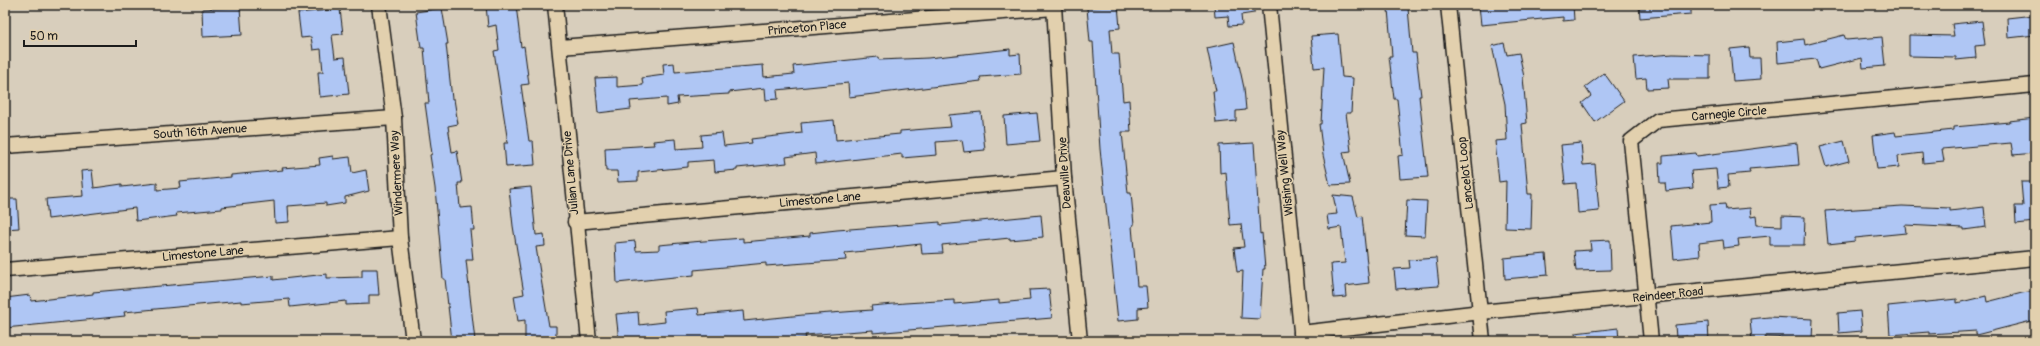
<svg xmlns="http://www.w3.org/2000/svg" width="2040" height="346" font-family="Pangolin,sans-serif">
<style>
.building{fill:#afc6f4;stroke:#1c1c1c}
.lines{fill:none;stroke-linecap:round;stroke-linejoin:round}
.minor-casing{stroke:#1c1c1c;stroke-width:17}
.minor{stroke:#e2d0ae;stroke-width:14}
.labels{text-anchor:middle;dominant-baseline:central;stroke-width:3;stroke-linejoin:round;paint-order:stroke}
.street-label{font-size:12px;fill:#1c1c1c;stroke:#e2d0ae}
</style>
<rect width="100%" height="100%" fill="#d8cebc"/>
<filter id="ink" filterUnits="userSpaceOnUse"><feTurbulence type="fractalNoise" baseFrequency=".025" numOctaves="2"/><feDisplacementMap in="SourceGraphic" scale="8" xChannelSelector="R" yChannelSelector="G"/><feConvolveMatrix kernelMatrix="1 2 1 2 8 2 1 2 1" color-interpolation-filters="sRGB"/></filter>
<g filter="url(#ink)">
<g class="building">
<polygon points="486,5 516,5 521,47 524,46 529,84 521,85 529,141 533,141 535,165 506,167 504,143 508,143 494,51 499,50 496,25 488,27"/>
<polygon points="1118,5 1120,28 1110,29 1112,54 1119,54 1123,101 1129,100 1131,132 1122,132 1128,193 1131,193 1134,225 1132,226 1137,286 1146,286 1148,307 1138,308 1138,319 1118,321 1100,149 1093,42 1090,42 1087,8"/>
<polygon points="1214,5 1254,5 1254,13 1241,15 1242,25 1229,26 1228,16 1215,17"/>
<polygon points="1479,5 1573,5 1574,20 1563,21 1563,17 1481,25"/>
<polygon points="1639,5 1691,5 1691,14 1640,18"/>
<polygon points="240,7 242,35 203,37 202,9"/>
<polygon points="442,8 448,44 446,44 452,99 454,99 458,124 448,126 452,152 457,151 462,183 458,183 460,208 472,207 474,230 470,230 473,260 466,260 475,341 452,341 445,279 443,279 435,188 430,155 432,154 425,103 429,103 424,48 421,48 416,12"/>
<polygon points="1408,8 1412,53 1416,53 1421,96 1419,96 1428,177 1400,179 1398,156 1403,155 1397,99 1394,99 1389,56 1392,56 1388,9"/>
<polygon points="340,9 343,34 332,35 335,58 345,57 349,94 320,97 318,72 323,72 321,49 313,50 311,37 301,38 298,13"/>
<polygon points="2034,15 2035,35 2008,38 2007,18"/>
<polygon points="1982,21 1985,45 1975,46 1976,58 1956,60 1956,57 1909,56 1909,35 1954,36 1952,24"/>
<polygon points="1338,34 1342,77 1353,78 1351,113 1346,113 1351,151 1343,152 1350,184 1330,185 1323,155 1319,124 1321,124 1324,67 1314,68 1311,36"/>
<polygon points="1844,35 1846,40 1882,37 1885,66 1863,68 1862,58 1819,69 1816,59 1778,63 1777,42 1804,39 1805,45"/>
<polygon points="1234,42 1244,88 1246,110 1236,111 1236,121 1216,123 1213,91 1216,91 1207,48"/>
<polygon points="1504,43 1507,55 1519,53 1524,77 1523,77 1527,123 1522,124 1528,194 1532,194 1531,229 1505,228 1506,181 1499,182 1495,141 1507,140 1505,104 1492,46"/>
<polygon points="1749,47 1750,58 1760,58 1761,79 1733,81 1730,49"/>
<polygon points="1010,49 1010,55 1020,54 1021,74 980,77 981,81 849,97 848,83 777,90 778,99 766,100 765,88 729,92 729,94 677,97 678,104 667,106 667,98 630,101 631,109 598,113 595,78 617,77 617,87 643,85 642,78 664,75 663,64 674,63 675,72 763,65 764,77 794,74 793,66 878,57 879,60 928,58"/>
<polygon points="1673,54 1710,55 1710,79 1668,79 1669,88 1647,89 1646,78 1636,79 1634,57"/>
<polygon points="1604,73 1624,101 1595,122 1582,103 1591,96 1585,87"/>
<polygon points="981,112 985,150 964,152 962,140 936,142 937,155 902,158 902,154 816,164 815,153 786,157 787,163 737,168 737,170 715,172 714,160 688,162 688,167 638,172 638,181 618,182 617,171 606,171 605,148 654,145 653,141 675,139 676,149 702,147 701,135 722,133 724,146 752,143 751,139 802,133 801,123 834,120 836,140 900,134 900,131 951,127 949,115"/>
<polygon points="1037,113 1040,141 1006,144 1004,116"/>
<polygon points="2035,118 2035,153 2013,155 2011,143 1942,149 1944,161 1923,163 1922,153 1898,156 1899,167 1877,169 1873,135 1895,132 1896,136 1954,130 1954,127 2009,122 2009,121"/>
<polygon points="1844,141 1849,161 1826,167 1820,147"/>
<polygon points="1254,143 1260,234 1262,233 1265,269 1263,269 1260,319 1241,318 1243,271 1237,272 1234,248 1244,247 1241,224 1230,225 1226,172 1220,173 1219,145"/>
<polygon points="1581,143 1583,165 1595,164 1599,211 1578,213 1576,183 1565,184 1561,145"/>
<polygon points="1797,143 1799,165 1749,169 1750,173 1728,175 1729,187 1718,188 1716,169 1691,171 1693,188 1666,191 1665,183 1660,183 1659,163 1663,163 1663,156 1696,153 1697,156"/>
<polygon points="333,156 333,159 350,157 352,173 366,170 369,191 345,197 345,203 326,206 326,203 288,206 289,222 275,223 274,201 222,207 222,209 176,213 177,216 136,221 135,208 48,219 46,199 83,196 81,171 92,170 94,188 122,184 122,187 157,183 157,190 181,188 180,182 231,177 231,175 283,170 282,168 320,165 319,158"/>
<polygon points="2021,182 2035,182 2035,222 2016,224 2015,206 2023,206"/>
<polygon points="531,187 536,235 544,234 545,246 536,247 541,279 549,326 556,326 556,341 525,341 525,320 518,321 514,296 524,294 513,226 509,189"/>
<polygon points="1333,195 1353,197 1358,217 1362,216 1369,283 1345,286 1346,297 1334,298 1331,264 1345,263 1341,227 1329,229 1327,215 1337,214"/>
<polygon points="5,199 17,199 19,228 5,229"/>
<polygon points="1407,200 1427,201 1425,236 1405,235"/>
<polygon points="1725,204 1726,210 1750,208 1751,217 1756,216 1757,225 1782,226 1782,216 1805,217 1804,245 1770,245 1770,236 1738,239 1739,246 1724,248 1723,240 1699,243 1700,256 1674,259 1671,226 1711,222 1710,205"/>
<polygon points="1902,206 1950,208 1950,211 1984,207 1986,227 1964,230 1964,228 1905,225 1906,233 1855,238 1855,241 1828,244 1825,211"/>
<polygon points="1041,215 1043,237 1010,240 1010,238 942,245 943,253 922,254 921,244 894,247 894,248 845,253 846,260 766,266 766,263 694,270 694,275 617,283 615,243 635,241 636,251 659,250 659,245 691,242 743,238 743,242 810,236 810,233 837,230 940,222 940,225"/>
<polygon points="1610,240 1611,270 1576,271 1574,251 1591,250 1590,241"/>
<polygon points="1546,254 1548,275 1505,279 1504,258"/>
<polygon points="1436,258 1439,286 1396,289 1394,269 1410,268 1409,260"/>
<polygon points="362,269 377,269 379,295 369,295 369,304 346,305 346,301 290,307 289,299 241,303 241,301 124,312 125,316 5,328 5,298 30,295 31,301 93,294 93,292 273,276 273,280 327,274 327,278 362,277"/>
<polygon points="1049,289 1052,318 873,333 873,330 805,335 806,338 777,341 619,341 616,314 638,312 639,325 665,322 664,311 698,308 699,315 743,311 744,321 803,315 872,310 871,306 905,303 954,300 954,304 999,300 999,303 1030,300 1029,290"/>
<polygon points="2035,291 2035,320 1976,335 1976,331 1929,334 1929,332 1890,335 1888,306 1957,299 1957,303 1986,296 1987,302 2022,293"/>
<polygon points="1860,311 1862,331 1839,333 1838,313"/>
<polygon points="1769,317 1813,319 1812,339 1765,337 1766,341 1752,341 1750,319"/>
<polygon points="1708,322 1709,341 1687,341 1687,336 1676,338 1675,325"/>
<polygon points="1618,328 1619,341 1576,341 1575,333"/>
</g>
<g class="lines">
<defs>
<g id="minor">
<polyline points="379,5 394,118 400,238 413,341"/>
<polyline points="555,5 589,341"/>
<polyline points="1054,5 1064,178 1080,341"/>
<polyline points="1269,5 1302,341"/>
<polyline points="1448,5 1483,341"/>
<polyline points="560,47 1054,8"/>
<polyline points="5,146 394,118"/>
<polyline points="575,222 1064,178"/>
<polyline points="5,270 400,238"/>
<polyline points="1301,333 1481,312 2035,258"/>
<polyline points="1651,341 1631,141 1658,120 2035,85"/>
</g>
</defs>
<use href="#minor" class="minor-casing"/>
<use href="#minor" class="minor"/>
</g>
</g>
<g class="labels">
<g class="street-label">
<text transform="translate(807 28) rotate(-5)">Princeton Place</text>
<text transform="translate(1729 114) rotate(-5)">Carnegie Circle</text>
<text transform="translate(200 132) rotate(-4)">South 16th Avenue</text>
<text transform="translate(397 173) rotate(-93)">Windermere Way</text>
<text transform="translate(571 173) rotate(-95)">Julian Lane Drive</text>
<text transform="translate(1065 173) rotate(-94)">Deauville Drive</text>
<text transform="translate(1285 173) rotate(-96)">Wishing Well Way</text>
<text transform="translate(1466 173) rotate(-96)">Lancelot Loop</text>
<text transform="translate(820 200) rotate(-5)">Limestone Lane</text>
<text transform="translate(203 254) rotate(-5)">Limestone Lane</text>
<text transform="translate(1668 295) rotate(-6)">Reindeer Road</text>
</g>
</g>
<rect width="2040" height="346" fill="none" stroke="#e2d0ae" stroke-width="20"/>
<rect x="10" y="10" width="2020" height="326" fill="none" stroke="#1c1c1c" stroke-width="1.5" filter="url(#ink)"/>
<path d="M24 40v6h112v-6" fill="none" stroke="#1c1c1c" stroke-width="2"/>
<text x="30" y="40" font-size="12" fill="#1c1c1c" stroke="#e2d0ae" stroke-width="3" paint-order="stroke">50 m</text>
</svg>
